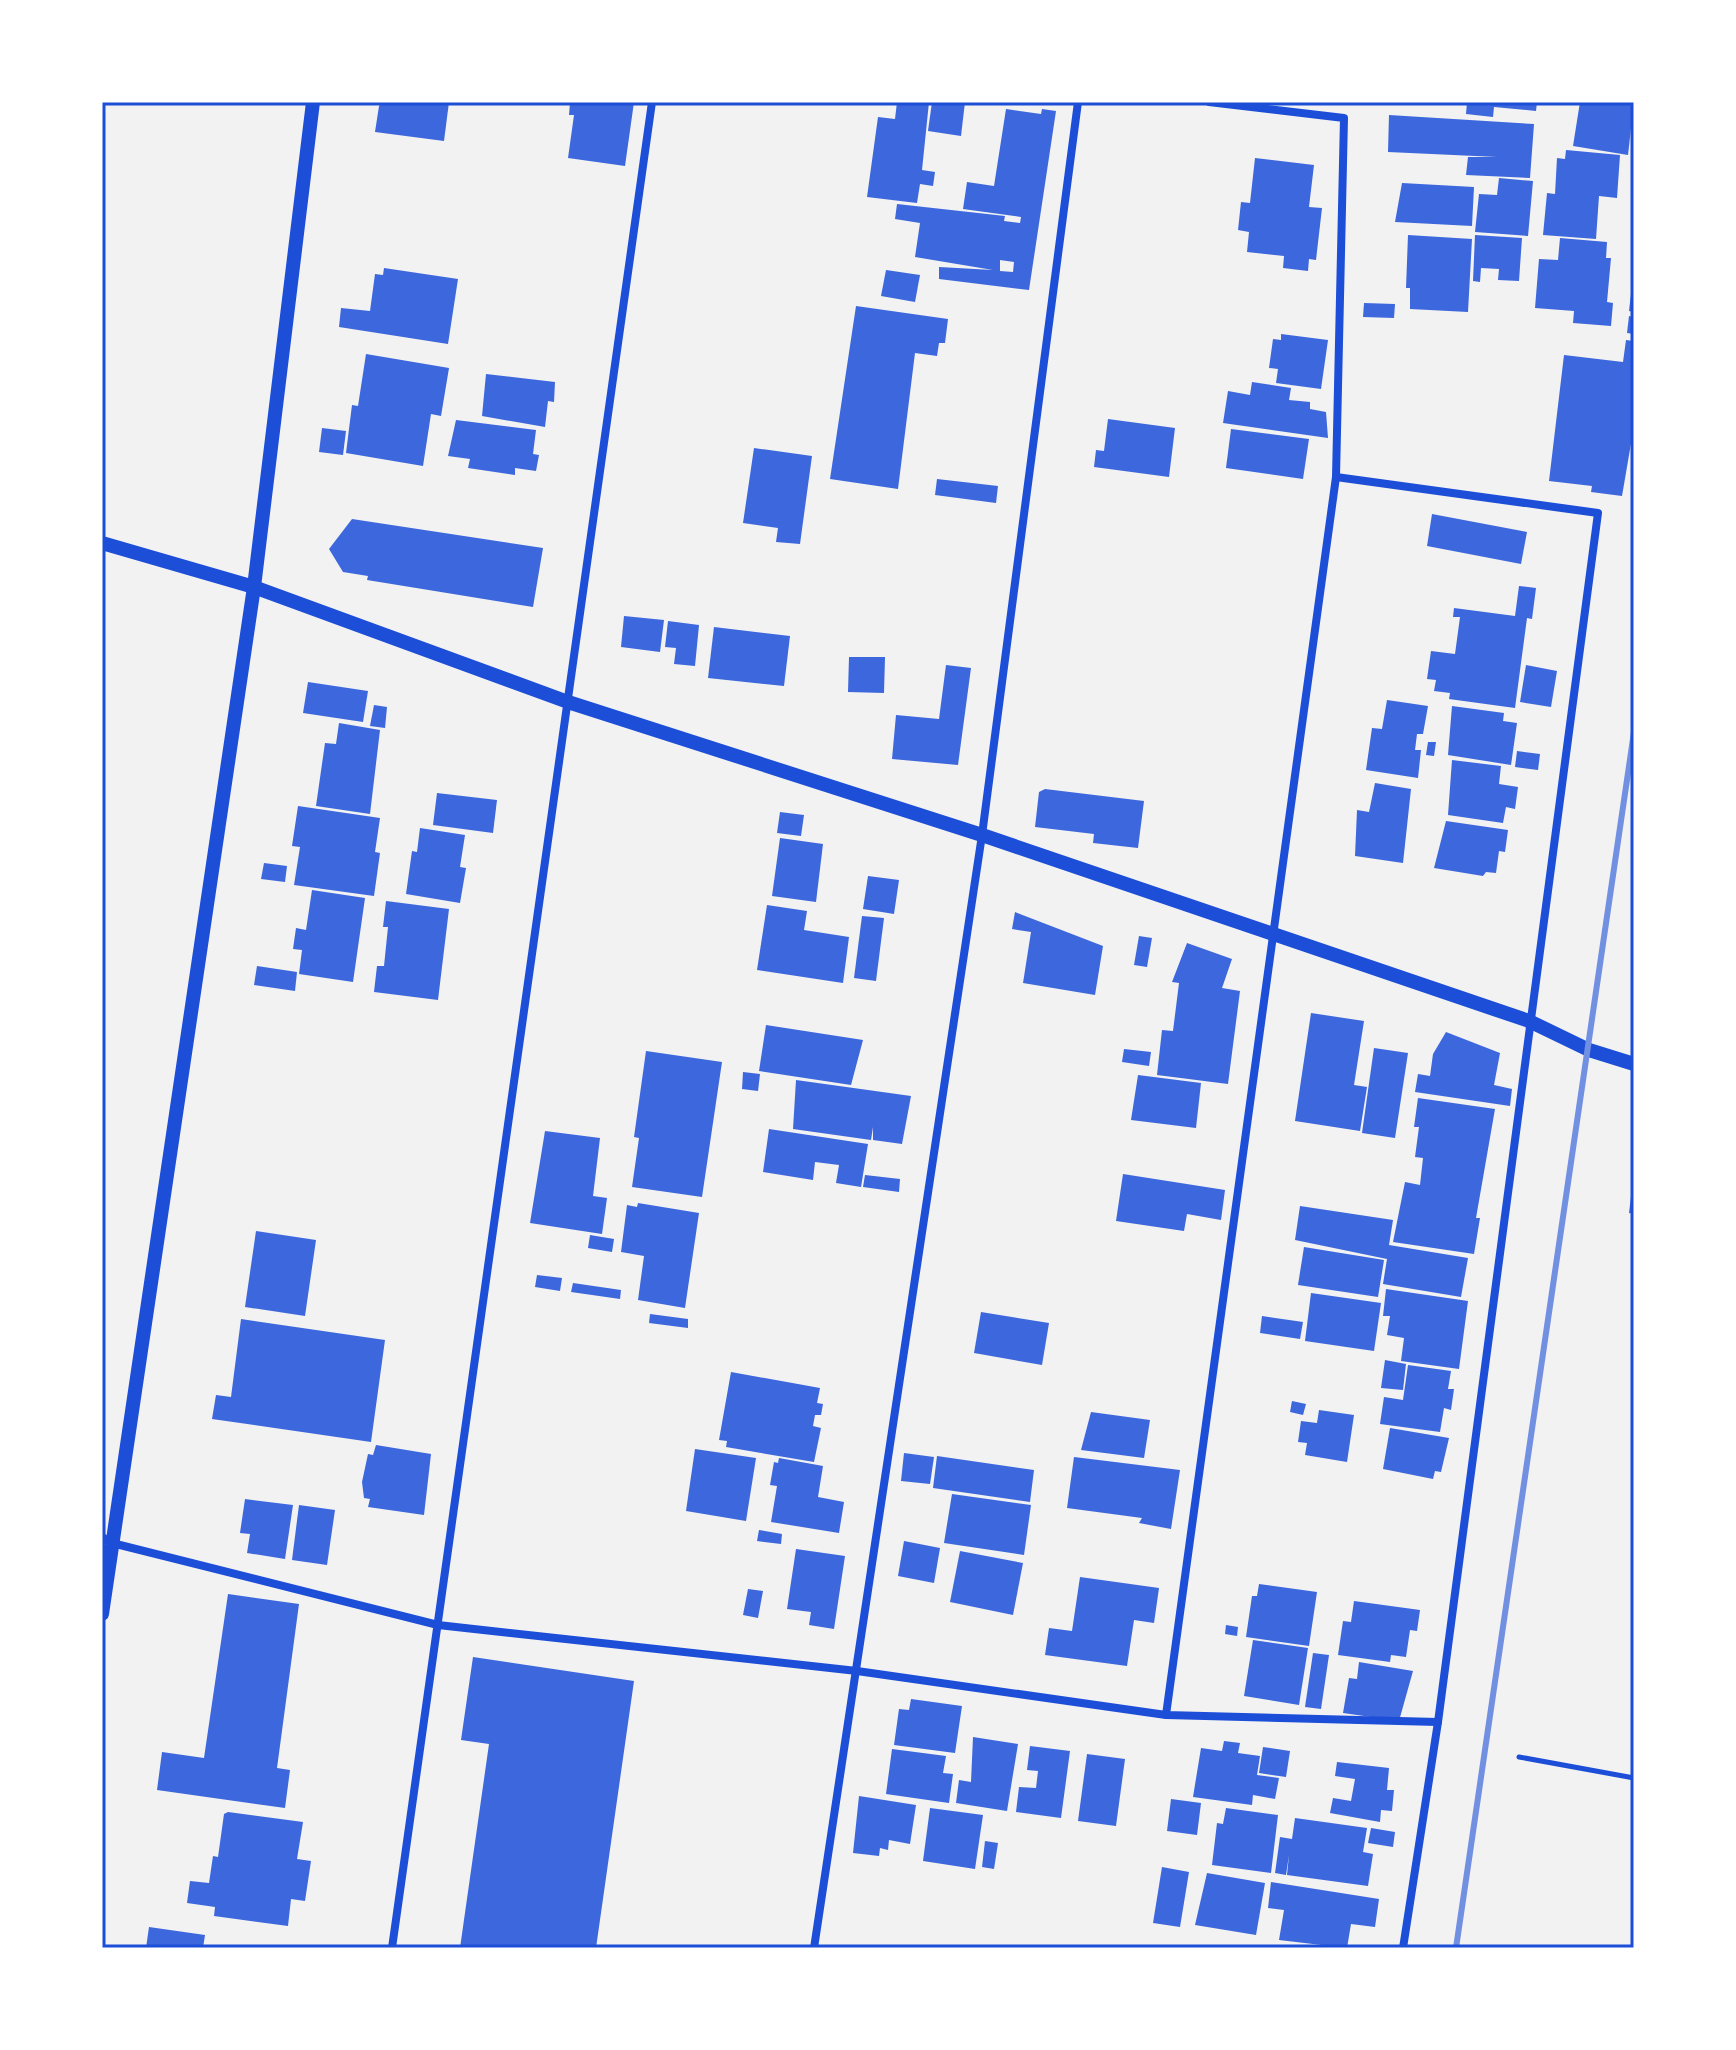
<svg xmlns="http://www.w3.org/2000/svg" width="1736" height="2050" font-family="Quicksand,sans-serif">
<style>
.building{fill:#3d67dc;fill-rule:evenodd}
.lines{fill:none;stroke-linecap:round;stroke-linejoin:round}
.path{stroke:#1d4ed8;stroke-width:5}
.minor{stroke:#1d4ed8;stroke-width:8}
.tertiary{stroke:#1d4ed8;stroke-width:14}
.rail{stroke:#7290e2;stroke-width:6}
.neatline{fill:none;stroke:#1d4ed8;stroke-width:3}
</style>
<rect width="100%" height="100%" fill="#f2f2f2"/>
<g class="building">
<polygon points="383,102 449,102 444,141 375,132 379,106"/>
<polygon points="570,102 634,102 625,166 568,158 574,115 569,115"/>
<polygon points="897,102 929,102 922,170 935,172 933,186 920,184 917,203 867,197 878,117 895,119"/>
<polygon points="932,102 965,102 961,136 928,131"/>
<polygon points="1467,102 1537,102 1536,111 1494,107 1493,117 1466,114"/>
<polygon points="1580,102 1634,102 1628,155 1573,146"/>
<path d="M1006,109L1041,114L1042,109L1056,111L1029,290L939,279V267L993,270L915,257L920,223L895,219L897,204L1005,216L1004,221L1020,223L1021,217L963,209L967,182L994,186ZM1000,260L1014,262L1013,272L1000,271Z"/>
<polygon points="1389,115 1534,124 1530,178 1466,175 1468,157 1497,157 1388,152"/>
<polygon points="1566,150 1620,155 1617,198 1599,196 1596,239 1543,235 1547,193 1555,194 1557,158 1565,159"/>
<polygon points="1255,158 1314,165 1309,207 1322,208 1316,260 1309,259 1308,271 1283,268 1284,256 1247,252 1249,232 1238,230 1241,202 1250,203"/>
<polygon points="1499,178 1533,181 1528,236 1475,232 1479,194 1497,195"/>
<polygon points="1402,183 1474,187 1472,226 1395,222"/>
<polygon points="1408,235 1472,239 1468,312 1410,309 1410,288 1406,288"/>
<polygon points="1475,235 1522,238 1519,281 1498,280 1499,269 1481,268 1480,282 1473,281"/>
<polygon points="1560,238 1607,242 1606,258 1611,258 1607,302 1613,303 1611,326 1573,323 1574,311 1535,308 1539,259 1558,260"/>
<polygon points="384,268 458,279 448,344 339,327 341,308 370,311 375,274 383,275"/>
<polygon points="886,270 920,275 915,302 881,296"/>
<polygon points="1632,285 1634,285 1634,312 1629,311"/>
<polygon points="1364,303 1395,304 1394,318 1363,317"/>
<polygon points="856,306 948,319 945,343 939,343 937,356 915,353 898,489 830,479"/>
<polygon points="1629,316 1634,317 1634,334 1627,333"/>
<polygon points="1281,334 1328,340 1321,389 1276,383 1278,369 1269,368 1273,339 1281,340"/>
<polygon points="1626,340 1634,341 1634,426 1622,496 1591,492 1592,486 1549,481 1564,355 1623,362"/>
<polygon points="366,354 449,368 441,416 431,414 423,466 346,453 352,405 358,406"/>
<polygon points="486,374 555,382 554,402 548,401 545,427 482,416"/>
<polygon points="1252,382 1291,388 1289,400 1310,402 1310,409 1326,412 1328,438 1223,423 1228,391 1250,395"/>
<polygon points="1108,419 1175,428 1169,477 1094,467 1096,450 1104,451"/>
<polygon points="456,420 536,430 533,454 539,455 536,471 515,468 515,475 468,468 470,459 448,456"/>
<polygon points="322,428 346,431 343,455 319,452"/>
<polygon points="1231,429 1309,439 1303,479 1226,468"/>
<polygon points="754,448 812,456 800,544 776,542 778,528 743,523"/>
<polygon points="937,479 998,486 996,503 935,495"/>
<polygon points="1432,514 1527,532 1521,564 1427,546"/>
<polygon points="352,519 543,548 533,607 367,580 368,576 343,572 329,549"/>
<polygon points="1519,586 1536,588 1532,619 1527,618 1515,708 1449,699 1450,693 1434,691 1436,680 1427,679 1431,651 1455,654 1460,617 1453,617 1454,608 1515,616"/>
<polygon points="624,616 664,620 660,652 621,647"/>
<polygon points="668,621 699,625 695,666 674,664 676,648 665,647"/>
<polygon points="714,627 790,636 784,686 708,678"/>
<polygon points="849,657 885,657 884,693 848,692"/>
<polygon points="946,665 971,668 958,765 892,759 896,715 939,719"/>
<polygon points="1526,665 1557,671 1551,707 1520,702"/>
<polygon points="308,682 368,691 363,722 303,713"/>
<polygon points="1387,700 1428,706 1423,734 1417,734 1415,750 1421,750 1418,778 1366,770 1372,728 1382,729"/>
<polygon points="374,705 387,707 385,728 370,726"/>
<polygon points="1452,706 1504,713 1503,721 1517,723 1511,765 1448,755"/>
<polygon points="339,723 380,730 370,814 316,806 325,743 336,744"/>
<polygon points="1428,742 1436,742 1434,756 1426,755"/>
<polygon points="1517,751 1540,754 1538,770 1515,767"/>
<polygon points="1452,760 1501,766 1499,784 1518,787 1515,809 1506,807 1503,823 1448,815"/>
<polygon points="1375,783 1411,789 1403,863 1355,856 1357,810 1369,812"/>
<polygon points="1045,789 1144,801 1138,848 1093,843 1094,834 1035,827 1039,792"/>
<polygon points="437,793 497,800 493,833 433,825"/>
<polygon points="298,806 380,818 375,852 380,853 374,896 294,885 300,847 292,846"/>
<polygon points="780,812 804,815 801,836 777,833"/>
<polygon points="1446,821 1508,830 1505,852 1499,851 1496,873 1486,872 1483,876 1434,868"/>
<polygon points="420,828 465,835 460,867 466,868 460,903 406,894 412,851 417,852"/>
<polygon points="780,838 823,844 816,902 772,896"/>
<polygon points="264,863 287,866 285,882 261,879"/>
<polygon points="868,876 899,880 894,914 863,909"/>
<polygon points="312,890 365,898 353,982 299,974 302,950 293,949 296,928 306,930"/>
<polygon points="386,901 449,909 438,1000 374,992 377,966 384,966 388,927 383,927"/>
<polygon points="767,905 807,911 804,930 849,937 843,983 757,970"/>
<polygon points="1015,912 1103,946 1095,995 1023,983 1031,932 1012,929"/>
<polygon points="862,916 884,918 876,981 854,978"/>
<polygon points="1139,936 1152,938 1147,967 1134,965"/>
<polygon points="1187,943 1232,959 1222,988 1240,991 1228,1084 1157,1075 1162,1030 1173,1031 1179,983 1172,982"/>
<polygon points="257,966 297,972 295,991 254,985"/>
<polygon points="1311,1013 1364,1021 1354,1085 1367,1087 1360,1131 1295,1121"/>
<polygon points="766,1025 863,1040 851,1085 759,1071"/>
<polygon points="1446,1032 1500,1053 1494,1085 1512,1089 1510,1106 1415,1092 1418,1074 1430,1076 1433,1054"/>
<polygon points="1374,1048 1408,1053 1395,1138 1362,1133"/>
<polygon points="1124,1049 1151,1052 1149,1066 1122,1062"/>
<polygon points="646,1051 722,1062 702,1197 632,1187 639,1138 634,1137"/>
<polygon points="743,1072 760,1074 758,1091 742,1089"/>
<polygon points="1138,1075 1201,1083 1196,1128 1131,1120"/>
<polygon points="796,1080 911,1096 902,1144 873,1140 873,1127 871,1140 793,1129"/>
<polygon points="1418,1098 1495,1109 1476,1218 1480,1218 1474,1254 1393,1242 1405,1182 1420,1185 1423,1158 1415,1157 1419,1127 1414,1127"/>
<polygon points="769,1129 868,1144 861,1187 836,1183 839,1165 815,1162 813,1180 763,1172"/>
<polygon points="545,1131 600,1138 593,1196 607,1198 602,1234 530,1223"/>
<polygon points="1123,1174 1225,1190 1221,1220 1187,1214 1184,1231 1116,1221"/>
<polygon points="865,1175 900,1179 899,1192 863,1187"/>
<polygon points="1632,1188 1634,1188 1634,1214 1629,1213"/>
<polygon points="638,1203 699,1213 685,1308 638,1300 644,1256 621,1252 627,1205 637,1207"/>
<polygon points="1300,1206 1393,1220 1389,1245 1468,1258 1461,1297 1383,1284 1387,1259 1295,1240"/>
<polygon points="256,1231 316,1240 305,1316 245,1307"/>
<polygon points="590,1235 614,1239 612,1252 588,1248"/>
<polygon points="1304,1247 1384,1260 1378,1297 1298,1285"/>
<polygon points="537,1275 562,1278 560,1291 535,1287"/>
<polygon points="573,1283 621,1290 620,1299 571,1292"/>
<polygon points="1386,1289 1468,1301 1459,1369 1401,1361 1404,1338 1387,1335 1390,1316 1383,1316"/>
<polygon points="1311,1293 1381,1303 1374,1351 1305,1341"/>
<polygon points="981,1312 1049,1323 1042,1365 974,1353"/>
<polygon points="650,1314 688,1319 688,1328 649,1323"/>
<polygon points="1262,1316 1303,1322 1300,1339 1260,1333"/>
<polygon points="241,1319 385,1340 371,1442 212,1419 216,1395 231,1397"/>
<polygon points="1385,1360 1406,1364 1403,1390 1381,1388"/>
<polygon points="1408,1365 1451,1371 1448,1389 1454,1389 1451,1410 1444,1408 1440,1432 1380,1424 1384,1397 1403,1400"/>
<polygon points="731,1372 820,1388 817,1403 823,1404 821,1415 815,1415 813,1426 821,1428 814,1462 726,1447 727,1441 719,1440"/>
<polygon points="1292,1401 1306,1404 1303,1415 1290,1412"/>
<polygon points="1319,1410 1354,1415 1347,1462 1305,1455 1307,1443 1298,1442 1301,1421 1317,1423"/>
<polygon points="1091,1412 1150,1420 1144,1458 1081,1450"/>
<polygon points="1390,1428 1449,1438 1441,1472 1435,1471 1433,1479 1383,1469"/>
<polygon points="376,1445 431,1454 424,1515 368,1507 370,1499 364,1498 362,1482 368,1454 373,1455"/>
<polygon points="695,1449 756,1458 746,1521 686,1511"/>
<polygon points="904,1453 934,1457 930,1484 901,1481"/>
<polygon points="937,1456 1034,1470 1030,1502 933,1488"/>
<polygon points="1074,1457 1180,1470 1171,1529 1139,1523 1142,1518 1067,1508"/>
<polygon points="779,1458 823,1466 818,1497 844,1502 839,1533 771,1522 777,1486 770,1485 774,1462 778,1463"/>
<polygon points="952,1494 1031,1505 1024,1555 944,1543"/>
<polygon points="245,1499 293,1505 285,1559 247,1553 250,1534 240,1533"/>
<polygon points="299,1505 335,1510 327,1565 292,1560"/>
<polygon points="759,1530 782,1534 781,1544 757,1541"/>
<polygon points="904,1541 940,1548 934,1583 898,1576"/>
<polygon points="796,1549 845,1556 834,1629 809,1625 811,1612 787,1609"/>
<polygon points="960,1551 1023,1563 1013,1615 950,1602"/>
<polygon points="1080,1577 1159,1588 1154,1623 1134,1620 1127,1666 1045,1655 1049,1628 1072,1631"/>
<polygon points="1259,1584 1317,1592 1309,1646 1246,1637 1252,1596 1257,1596"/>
<polygon points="748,1589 763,1591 758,1618 743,1615"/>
<polygon points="228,1594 299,1604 277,1768 290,1770 285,1808 157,1790 162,1752 204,1758"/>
<polygon points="1354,1601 1420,1610 1417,1631 1410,1630 1406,1657 1391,1655 1390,1662 1338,1655 1343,1621 1351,1622"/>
<polygon points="1226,1625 1238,1627 1237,1636 1225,1634"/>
<polygon points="1253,1640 1308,1648 1299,1705 1244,1696"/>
<polygon points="1313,1653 1329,1655 1321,1709 1305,1707"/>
<polygon points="473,1657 634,1681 596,1948 460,1948 489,1744 461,1740"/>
<polygon points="1359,1662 1413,1671 1399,1721 1343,1713 1349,1678 1357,1679"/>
<polygon points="911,1699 962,1706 955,1753 894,1745 899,1709 909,1710"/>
<polygon points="973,1737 1018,1744 1007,1811 956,1803 959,1780 971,1782"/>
<polygon points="1224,1741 1240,1743 1238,1753 1260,1756 1257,1775 1279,1778 1275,1799 1253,1795 1252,1805 1193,1797 1201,1748 1222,1751"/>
<polygon points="1030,1746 1070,1751 1061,1818 1016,1812 1019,1787 1036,1788 1038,1771 1027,1770"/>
<polygon points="1263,1747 1290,1751 1286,1777 1259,1773"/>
<polygon points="892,1749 946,1756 943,1773 953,1774 949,1803 886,1794"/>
<polygon points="1087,1754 1125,1759 1116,1826 1078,1821"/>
<polygon points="1337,1762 1389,1768 1387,1790 1394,1790 1392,1811 1381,1810 1380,1822 1330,1813 1333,1798 1351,1801 1355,1779 1335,1776"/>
<polygon points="859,1796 916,1805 910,1844 889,1840 888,1850 880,1848 879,1856 853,1853"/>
<polygon points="1171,1799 1201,1803 1197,1835 1167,1831"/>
<polygon points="930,1808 983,1815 975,1869 923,1861"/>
<polygon points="1226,1808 1278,1815 1271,1873 1212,1865 1217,1823 1223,1824"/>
<polygon points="228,1812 303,1822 297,1859 311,1861 305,1901 291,1899 288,1926 214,1916 215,1907 187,1903 190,1881 209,1883 213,1856 218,1857 224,1814"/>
<polygon points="1295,1818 1367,1828 1363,1852 1373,1854 1368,1886 1287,1875 1289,1855 1286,1875 1275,1873 1280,1837 1292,1839"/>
<polygon points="1371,1828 1395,1832 1393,1847 1368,1843"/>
<polygon points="985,1841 998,1843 994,1869 982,1867"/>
<polygon points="1162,1867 1189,1872 1180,1927 1153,1923"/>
<polygon points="1207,1873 1265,1883 1256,1935 1195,1925"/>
<polygon points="1271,1882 1379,1899 1375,1927 1351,1924 1347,1948 1279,1940 1284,1910 1268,1908"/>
<polygon points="149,1927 205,1935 203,1948 146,1948"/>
</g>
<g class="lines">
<polyline class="path" points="1519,1757 1634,1778"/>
<g class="minor">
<polyline points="1336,477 1598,513 1438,1722 1403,1948"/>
<polyline points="102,1537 112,1543 438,1625 857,1671 1166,1715 1438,1722"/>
<polyline points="1166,1715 1336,477 1344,118 1209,102"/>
<polyline points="392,1948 652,102"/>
<polyline points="814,1948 982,835 1078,102"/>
</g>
<g class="tertiary">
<polyline points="102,543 254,587 568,702 982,835 1529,1021 1589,1050 1634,1064"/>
<polyline points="102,1614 254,587 313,102"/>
</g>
<polyline class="rail" points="1456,1948 1634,732"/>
</g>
<rect width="1736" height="2050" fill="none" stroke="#ffffff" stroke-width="208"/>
<rect x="104" y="104" width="1528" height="1842" class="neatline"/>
</svg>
